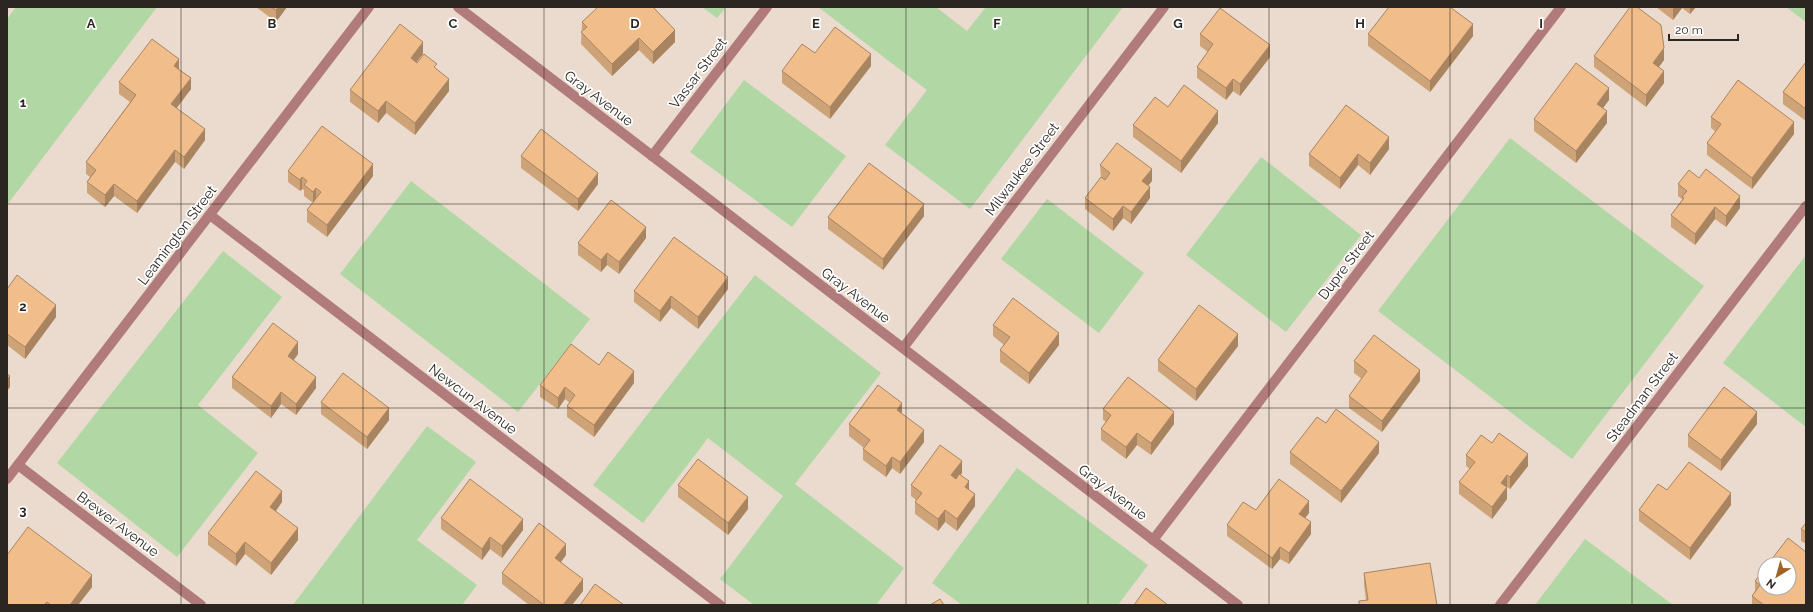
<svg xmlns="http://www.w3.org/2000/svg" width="1813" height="612" font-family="Raleway,sans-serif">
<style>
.green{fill:#b1d7a4}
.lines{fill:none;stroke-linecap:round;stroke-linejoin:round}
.minor{stroke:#b07b7a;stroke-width:10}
.wall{fill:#cea378}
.shaded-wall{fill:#a88461}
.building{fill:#f0bd8b;stroke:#a88461}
.grid{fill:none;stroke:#2b2621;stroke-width:1;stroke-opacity:0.55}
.labels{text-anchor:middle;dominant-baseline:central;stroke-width:3.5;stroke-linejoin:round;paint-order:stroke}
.street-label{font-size:14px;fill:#2b2621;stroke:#fff}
.grid-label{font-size:13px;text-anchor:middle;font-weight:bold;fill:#2b2621;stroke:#fff;stroke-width:3.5;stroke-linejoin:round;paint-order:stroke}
</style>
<rect width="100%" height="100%" fill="#eadbce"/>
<g class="green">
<polygon points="16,7 157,7 7,205 7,19"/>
<polygon points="702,7 726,7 717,18"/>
<polygon points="818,7 936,7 967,31 986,7 1123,7 970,209 885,145 927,90"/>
<polygon points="1786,7 1806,7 1806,22"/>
<polygon points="744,80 846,156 792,227 690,152"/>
<polygon points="1510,138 1704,286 1572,459 1378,311"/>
<polygon points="1261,157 1361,235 1286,332 1186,255"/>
<polygon points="411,181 590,319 518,412 340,274"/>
<polygon points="1047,199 1144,273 1099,333 1001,259"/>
<polygon points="223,251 282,297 198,405 258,453 177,557 57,463"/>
<polygon points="1806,255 1806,427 1723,363"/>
<polygon points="755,275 881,373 795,484 904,568 876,605 754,605 720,579 783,496 708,438 643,523 593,485"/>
<polygon points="427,426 476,462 417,540 477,585 462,605 293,605"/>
<polygon points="1017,468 1148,565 1118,605 962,605 932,583"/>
<polygon points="1585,539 1673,605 1535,605"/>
</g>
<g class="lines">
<g class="minor">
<polyline points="458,7 1238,605"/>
<polyline points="652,156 767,7"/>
<polyline points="210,215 720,605"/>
<polyline points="903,348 1164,7"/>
<polyline points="18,465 201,605"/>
<polyline points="7,479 369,7"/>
<polyline points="1153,540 1561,7"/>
<polyline points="1500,605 1806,206"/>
</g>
</g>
<g class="wall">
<polygon points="256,7 287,7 276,22"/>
<polygon points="1656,7 1696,7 1690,14 1682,8 1673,20"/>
<polygon points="582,22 675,42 653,64 639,50 612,76 581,44"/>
<polygon points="1200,34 1270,57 1240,96 1233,91 1226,100 1197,78 1197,67 1208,52 1200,46"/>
<polygon points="1368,34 1473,36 1430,92 1368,46"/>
<polygon points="815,53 871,66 830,119 782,83 782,71"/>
<polygon points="423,54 416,62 437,69 449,91 415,135 386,113 378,123 350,102 350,90"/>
<polygon points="1594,56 1664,60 1658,67 1664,83 1646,107 1594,67"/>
<polygon points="1806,62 1806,121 1783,104 1783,92"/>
<polygon points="179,69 191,89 177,108 205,140 184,169 175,162 137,213 114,196 105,207 87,193 87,182 90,177 86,174 86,162 130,102 119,94 119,82"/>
<polygon points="1609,100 1603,108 1607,123 1576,163 1534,131 1534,119"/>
<polygon points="1168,107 1218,123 1181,173 1133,137 1133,125"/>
<polygon points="1711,117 1794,134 1752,189 1707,155 1707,143 1716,132 1711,128"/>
<polygon points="1389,149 1370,175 1358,165 1340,189 1309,166 1309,154"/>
<polygon points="521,156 598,184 578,211 521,168"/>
<polygon points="1100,165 1152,181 1148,185 1150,198 1131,224 1123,218 1113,231 1085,209 1085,198 1101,177"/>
<polygon points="288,171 373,176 327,237 307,222 307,210 313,203 304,196 304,190 302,189 300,191 288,182"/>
<polygon points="1678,184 1740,208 1726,227 1715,219 1695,245 1671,227 1671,215 1682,200 1682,199 1678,196"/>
<polygon points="924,216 883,270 828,229 828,217"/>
<polygon points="646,238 619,274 607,265 601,272 578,255 578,243"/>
<polygon points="7,289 56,317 25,359 7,345"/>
<polygon points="728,289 698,329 671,308 660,322 634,302 634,291"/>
<polygon points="993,325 1059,345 1029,384 1000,362 1000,350 1004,345 993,336"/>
<polygon points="1238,346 1196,401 1158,371 1158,360"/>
<polygon points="298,354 294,360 316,388 296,415 281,404 271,418 232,388 232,377"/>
<polygon points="1354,361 1420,381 1382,432 1349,408 1349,396 1362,379 1354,373"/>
<polygon points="634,383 594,437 567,417 567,406 570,403 565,399 558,409 540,397 540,385"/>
<polygon points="321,402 389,420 367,449 321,414"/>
<polygon points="1103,409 1174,424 1151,455 1137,445 1126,459 1101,440 1101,429 1106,422 1103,420"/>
<polygon points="902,414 924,442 900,474 892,468 886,477 863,460 863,449 864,448 849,436 849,424"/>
<polygon points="1326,423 1379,453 1341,503 1290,464 1290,452"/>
<polygon points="1757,424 1721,471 1688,447 1688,435"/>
<polygon points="1492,443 1528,466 1510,489 1507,487 1506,487 1507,499 1492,519 1459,494 1459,482 1470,469 1466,466 1466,455"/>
<polygon points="962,473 960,475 969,490 975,506 957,531 945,522 938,531 915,514 915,502 916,500 911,496 911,485"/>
<polygon points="678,485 748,509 728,535 678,497"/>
<polygon points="1667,490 1731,505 1690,560 1639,521 1639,510"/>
<polygon points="282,502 276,511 298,540 271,575 245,554 236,566 208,545 208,533"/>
<polygon points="1256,510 1309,513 1305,518 1311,534 1289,564 1280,559 1272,569 1227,536 1227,525"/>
<polygon points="441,518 523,530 502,558 490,549 482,560 441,529"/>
<polygon points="1806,523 1806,544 1801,541 1801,529"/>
<polygon points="566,555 561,562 583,591 572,605 529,605 502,584 502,573"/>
<polygon points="1364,573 1437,605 1359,605 1359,601 1366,600 1364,585"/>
<polygon points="1755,581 1806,605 1752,605 1752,596 1755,591"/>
<polygon points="92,587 78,605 7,605"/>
</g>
<g class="shaded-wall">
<polygon points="278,7 287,7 276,22 276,10"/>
<polygon points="1674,7 1682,7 1682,8 1673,20 1673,9"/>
<polygon points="1690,7 1696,7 1690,14"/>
<polygon points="1473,24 1473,36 1430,92 1430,81"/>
<polygon points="675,30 675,42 653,64 653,52"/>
<polygon points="639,38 639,50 612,76 612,64"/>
<polygon points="423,42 423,54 411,69 411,58"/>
<polygon points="1270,45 1270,57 1240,96 1240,84"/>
<polygon points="1664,48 1664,60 1653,75 1653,63"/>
<polygon points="871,54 871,66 830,119 830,107"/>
<polygon points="179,59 179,71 174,66"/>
<polygon points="1664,71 1664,83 1646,107 1646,95"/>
<polygon points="191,78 191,89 171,115 171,104"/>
<polygon points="449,79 449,91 415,135 415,123"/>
<polygon points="1233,79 1233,91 1226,100 1226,88"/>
<polygon points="1609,88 1609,100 1597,116 1597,104"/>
<polygon points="386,101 386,113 378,123 378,111"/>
<polygon points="1218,111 1218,123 1181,173 1181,161"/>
<polygon points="1607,111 1607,123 1576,163 1576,151"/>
<polygon points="1794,122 1794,134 1752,189 1752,178"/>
<polygon points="205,129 205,140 184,169 184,157"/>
<polygon points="1389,137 1389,149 1370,175 1370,163"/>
<polygon points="175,150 175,162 137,213 137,201"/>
<polygon points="1358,154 1358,165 1340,189 1340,178"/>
<polygon points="373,164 373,176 327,237 327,225"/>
<polygon points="1152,169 1152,181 1142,193 1142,181"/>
<polygon points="598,173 598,184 578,211 578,199"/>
<polygon points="302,177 302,189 300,191 300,180"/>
<polygon points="114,184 114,196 105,207 105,195"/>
<polygon points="1150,187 1150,198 1131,224 1131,212"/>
<polygon points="316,188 316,200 313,203 313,192"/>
<polygon points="1740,196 1740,208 1726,227 1726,216"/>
<polygon points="924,204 924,216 883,270 883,259"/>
<polygon points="1123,206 1123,218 1113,231 1113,219"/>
<polygon points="1715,207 1715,219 1695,245 1695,234"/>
<polygon points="646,227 646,238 619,274 619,262"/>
<polygon points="607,253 607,265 601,272 601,260"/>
<polygon points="728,277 728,289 698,329 698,317"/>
<polygon points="671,296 671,308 660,322 660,311"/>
<polygon points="56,305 56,317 25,359 25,347"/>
<polygon points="1059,333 1059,345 1029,384 1029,373"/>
<polygon points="1238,334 1238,346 1196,401 1196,389"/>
<polygon points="298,342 298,354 288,367 288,356"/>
<polygon points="1420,370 1420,381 1382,432 1382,421"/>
<polygon points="634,371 634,383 594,437 594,425"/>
<polygon points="10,376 10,387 7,391 7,379"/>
<polygon points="316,377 316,388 296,415 296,404"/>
<polygon points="565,387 565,399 558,409 558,398"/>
<polygon points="281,392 281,404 271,418 271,406"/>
<polygon points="902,403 902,415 897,410"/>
<polygon points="389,408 389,420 367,449 367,437"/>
<polygon points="1174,412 1174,424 1151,455 1151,443"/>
<polygon points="1757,412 1757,424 1721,471 1721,460"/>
<polygon points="924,430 924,442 900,474 900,462"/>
<polygon points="1137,433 1137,445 1126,459 1126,447"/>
<polygon points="1379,442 1379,453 1341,503 1341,491"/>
<polygon points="1528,454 1528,466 1510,489 1510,477"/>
<polygon points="892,457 892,468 886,477 886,466"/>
<polygon points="962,461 962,473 951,487 951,475"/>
<polygon points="1507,475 1507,487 1501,494 1501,483"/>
<polygon points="969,481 969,493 965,487"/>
<polygon points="1507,487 1507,499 1492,519 1492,507"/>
<polygon points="282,491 282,502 270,519 270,507"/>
<polygon points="1731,493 1731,505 1690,560 1690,548"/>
<polygon points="975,494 975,506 957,531 957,519"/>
<polygon points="748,497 748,509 728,535 728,523"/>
<polygon points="1309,501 1309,513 1299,526 1299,514"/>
<polygon points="945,510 945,522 938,531 938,519"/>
<polygon points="523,519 523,530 502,558 502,546"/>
<polygon points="1311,522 1311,534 1289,564 1289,553"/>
<polygon points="298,528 298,540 271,575 271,563"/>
<polygon points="490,537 490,549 482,560 482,549"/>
<polygon points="245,542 245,554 236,566 236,554"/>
<polygon points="566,544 566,555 555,570 555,558"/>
<polygon points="1280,547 1280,559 1272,569 1272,558"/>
<polygon points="92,575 92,587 78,605 70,605"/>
<polygon points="583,579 583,591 572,605 563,605"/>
</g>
<g class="building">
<polygon points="271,7 278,7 276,10"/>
<polygon points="598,7 653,7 675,30 653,52 639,38 612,64 581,32 587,27 582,22"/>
<polygon points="1389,7 1450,7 1473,24 1430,81 1368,34"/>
<polygon points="1630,7 1637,7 1661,25 1664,48 1653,63 1664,71 1646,95 1594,56"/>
<polygon points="1220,8 1270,45 1240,84 1233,79 1226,88 1197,67 1213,44 1200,34"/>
<polygon points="400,24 423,42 411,58 417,63 424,54 437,64 434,67 449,79 415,123 386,101 378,111 350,90"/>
<polygon points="835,27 871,54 830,107 782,71 802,44 815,53"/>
<polygon points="152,39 179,59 174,66 191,78 171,104 205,129 184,157 175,150 137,201 114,184 105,195 87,182 96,170 86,162 136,95 119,82"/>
<polygon points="1806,62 1806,109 1783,92"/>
<polygon points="1576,63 1609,88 1597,104 1607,111 1576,151 1534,119"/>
<polygon points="1738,80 1794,122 1752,178 1707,143 1721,124 1711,117"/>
<polygon points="1184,85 1218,111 1181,161 1133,125 1155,97 1168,107"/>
<polygon points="1346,105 1389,137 1370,163 1358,154 1340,178 1309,154"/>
<polygon points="322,126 373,164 327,225 307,210 321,192 316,188 313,192 304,185 307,181 302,177 300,180 288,171"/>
<polygon points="541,129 598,173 578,199 521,156"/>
<polygon points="1117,143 1152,169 1142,181 1150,187 1131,212 1123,206 1113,219 1085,198 1101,177 1105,180 1110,173 1100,165"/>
<polygon points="869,163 924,204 883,259 828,217"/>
<polygon points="1706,169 1740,196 1726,216 1715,207 1695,234 1671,215 1684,198 1682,197 1687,191 1678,184 1689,170 1699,178"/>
<polygon points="611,200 646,227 619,262 607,253 601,260 578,243"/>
<polygon points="674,237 728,277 698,317 671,296 660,311 634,291"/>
<polygon points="17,275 56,305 25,347 7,334 7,289"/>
<polygon points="1013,298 1059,333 1029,373 1000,350 1010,337 993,325"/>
<polygon points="1199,305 1238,334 1196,389 1158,360"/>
<polygon points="273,323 298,342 288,356 316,377 296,404 281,392 271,406 232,377"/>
<polygon points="1374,335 1420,370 1382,421 1349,396 1367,371 1354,361"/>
<polygon points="571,344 599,365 608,352 634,371 594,425 567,406 575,395 565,387 558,398 540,385"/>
<polygon points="343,373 389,408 367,437 321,402"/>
<polygon points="7,374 10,376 7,379"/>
<polygon points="1128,377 1174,412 1151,443 1137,433 1126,447 1101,429 1111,415 1103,409"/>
<polygon points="878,385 902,403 897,410 924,430 900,462 892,457 886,466 863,449 870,440 849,424"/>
<polygon points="1724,387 1757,412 1721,460 1688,435"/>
<polygon points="1336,409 1379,442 1341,491 1290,452 1317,417 1326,423"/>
<polygon points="1499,433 1528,454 1510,477 1507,475 1501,483 1507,487 1492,507 1459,482 1475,462 1466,455 1481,435 1492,443"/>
<polygon points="940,445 962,461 951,475 956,479 959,474 969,481 965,487 975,494 957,519 945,510 938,519 915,502 922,493 911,485"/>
<polygon points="698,459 748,497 728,523 678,485"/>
<polygon points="1689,462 1731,493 1690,548 1639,510 1658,484 1667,490"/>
<polygon points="256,471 282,491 270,507 298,528 271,563 245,542 236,554 208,533"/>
<polygon points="470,479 523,519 502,546 490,537 482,549 441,518"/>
<polygon points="1279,479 1309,501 1299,514 1311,522 1289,553 1280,547 1272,558 1227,525 1243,502 1256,510"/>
<polygon points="539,523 566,544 555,558 583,579 563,605 544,605 502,573"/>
<polygon points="1806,523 1806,532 1801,529"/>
<polygon points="28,527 92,575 70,605 51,605 47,602 44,605 7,605 7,555"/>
<polygon points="1788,538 1806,552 1806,605 1764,605 1752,596 1760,585 1755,581 1765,568 1765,588 1789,588 1789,564 1768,564"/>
<polygon points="1430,563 1437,605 1359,605 1359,601 1368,600 1364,573"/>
<polygon points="595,584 624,605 580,605"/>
<polygon points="1146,588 1168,605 1134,605"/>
<polygon points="940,599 944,605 930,605"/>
</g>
<path class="grid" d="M181,7V605M363,7V605M544,7V605M725,7V605M906,7V605M1088,7V605M1269,7V605M1450,7V605M1632,7V605M7,204H1806M7,408H1806"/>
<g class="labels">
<g class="street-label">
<text transform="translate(698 73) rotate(-53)">Vassar Street</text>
<text transform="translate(599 98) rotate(37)">Gray Avenue</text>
<text transform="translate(1022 169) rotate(-53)">Milwaukee Street</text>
<text transform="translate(177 235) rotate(-53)">Leamington Street</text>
<text transform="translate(1346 265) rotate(-53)">Dupre Street</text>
<text transform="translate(856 295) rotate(37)">Gray Avenue</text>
<text transform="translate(1642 397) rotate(-53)">Steadman Street</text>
<text transform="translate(473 399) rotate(37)">Newcun Avenue</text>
<text transform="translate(1113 492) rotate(37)">Gray Avenue</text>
<text transform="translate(118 524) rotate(37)">Brewer Avenue</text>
</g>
</g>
<g class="grid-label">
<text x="91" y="28">A</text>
<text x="272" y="28">B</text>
<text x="453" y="28">C</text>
<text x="635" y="28">D</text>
<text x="816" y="28">E</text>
<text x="997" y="28">F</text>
<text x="1178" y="28">G</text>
<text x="1360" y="28">H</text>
<text x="1541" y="28">I</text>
<text x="23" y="107">1</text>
<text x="23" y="311">2</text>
<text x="23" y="515">3</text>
</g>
<rect width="1813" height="612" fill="none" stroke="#2b2621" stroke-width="16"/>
<g transform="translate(1777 576) rotate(217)"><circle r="19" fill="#ffffff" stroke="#aaa8a6"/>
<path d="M0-3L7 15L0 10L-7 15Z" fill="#a16328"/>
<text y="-6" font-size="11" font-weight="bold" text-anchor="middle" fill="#2b2621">N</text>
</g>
<path d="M1669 34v6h69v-6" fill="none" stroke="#2b2621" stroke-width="2"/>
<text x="1675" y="34" font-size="12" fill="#2b2621" stroke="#ffffff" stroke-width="3" paint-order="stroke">20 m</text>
</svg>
